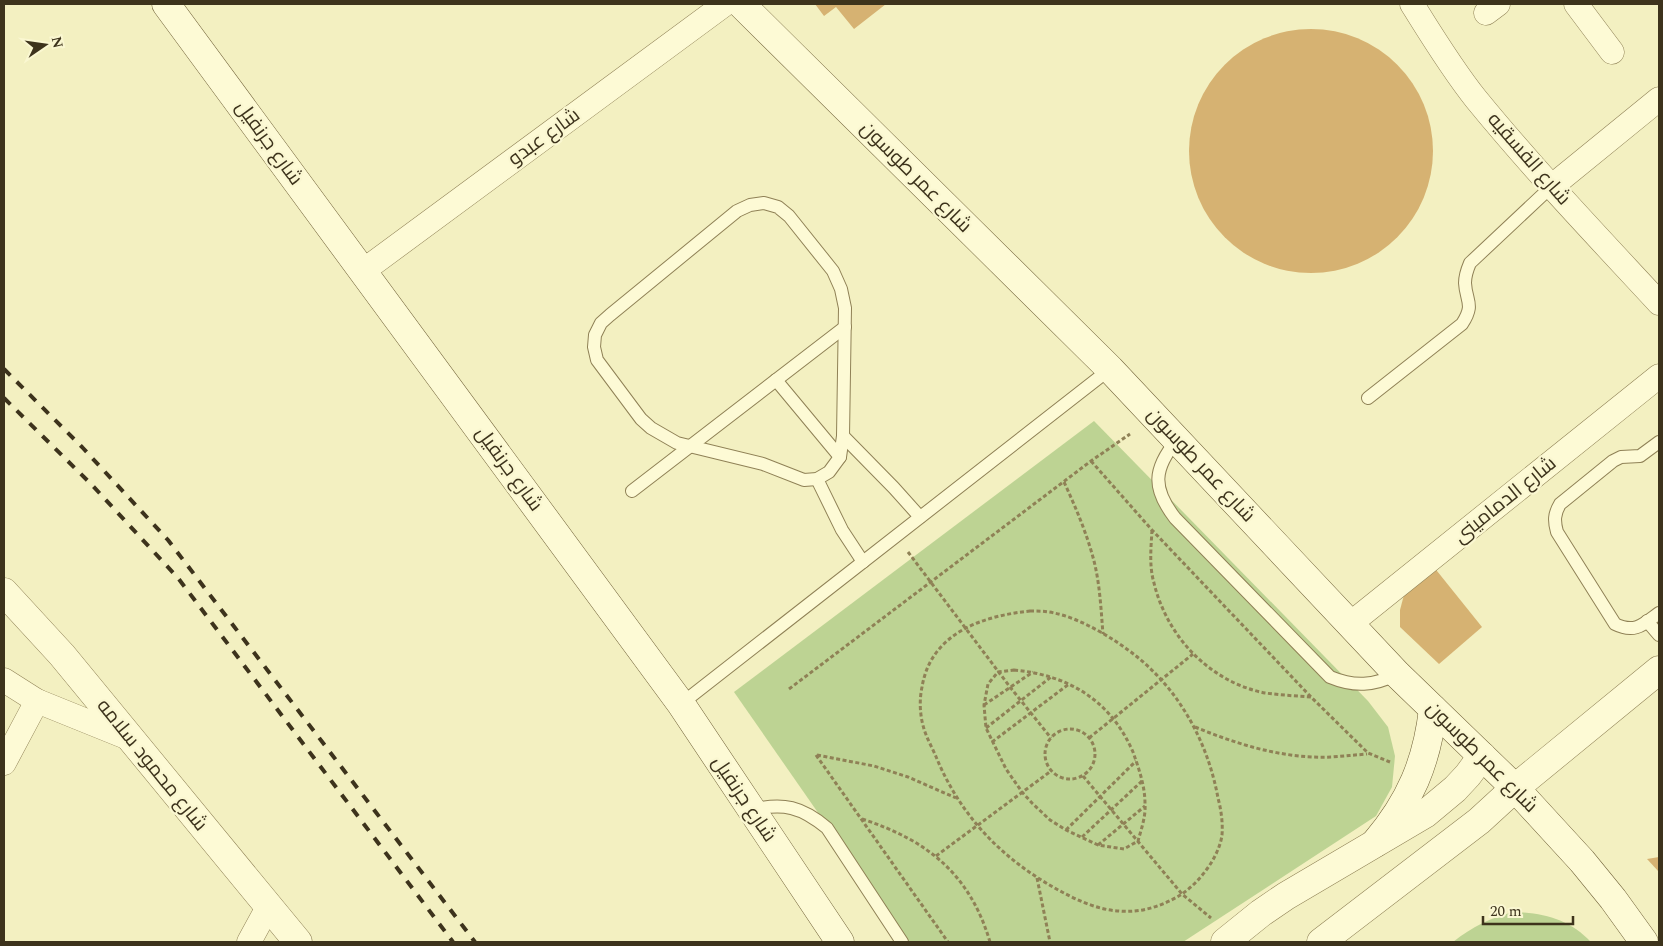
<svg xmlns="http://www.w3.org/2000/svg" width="1663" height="946" font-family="Spectral,Cairo,serif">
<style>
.green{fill:#bdd393}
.building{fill:#d6b272}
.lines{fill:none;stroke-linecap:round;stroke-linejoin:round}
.service-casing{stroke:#8f8156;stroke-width:14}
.minor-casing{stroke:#8f8156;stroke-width:25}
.tertiary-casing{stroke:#8f8156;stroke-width:29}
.secondary-casing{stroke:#716239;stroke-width:29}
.path{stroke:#8f8156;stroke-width:3;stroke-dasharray:4 2.5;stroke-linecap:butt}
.service{stroke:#fdfad5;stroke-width:12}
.minor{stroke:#fdfad5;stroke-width:24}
.tertiary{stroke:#fdfad5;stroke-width:28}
.secondary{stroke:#fdfad5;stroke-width:28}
.rail{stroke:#3d331c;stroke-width:4;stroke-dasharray:9 9;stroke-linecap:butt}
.labels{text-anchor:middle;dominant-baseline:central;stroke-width:4.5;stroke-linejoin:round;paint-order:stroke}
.street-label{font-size:20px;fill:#3d331c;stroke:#faf7d1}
</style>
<rect width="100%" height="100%" fill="#f3f0c1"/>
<g class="green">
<polygon points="1094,421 1368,701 1388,727 1395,756 1392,787 1376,816 1183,942 908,942 734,692"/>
<path d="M1515,912C1545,913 1570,920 1591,942H1453C1472,927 1491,917 1515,912Z"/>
</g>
<g class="building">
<polygon points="815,4 886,4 854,29 836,7 824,16"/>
<circle cx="1311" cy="151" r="122"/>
<polygon points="1433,566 1482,627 1439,664 1400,627 1400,610 1405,591"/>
<polygon points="1659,857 1659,872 1647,859"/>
</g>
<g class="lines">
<defs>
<g id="service">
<polygon points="764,203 778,207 789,216 833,271 841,289 845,308 843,436 840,457 829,472 817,479 804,480 763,464 677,443 651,428 641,419 597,360 594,347 595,335 601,323 610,315 737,211 750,205"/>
<polyline points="776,380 840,457"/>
<path d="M1368,398L1462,324C1475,304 1466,302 1465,283C1465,275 1467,270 1470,263L1551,187"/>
<polyline points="843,436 894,488 920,517"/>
<path d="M1177,440C1153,469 1152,488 1175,518L1330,677C1354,687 1374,686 1397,674"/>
<path d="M1659,442L1640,456L1621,457L1613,461L1560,504C1554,514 1554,521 1557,532L1615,624C1635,634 1644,624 1659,613"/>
<polyline points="817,479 842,530 863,562"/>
<polyline points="632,491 845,327"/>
<polyline points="1647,621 1659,635"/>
<polyline points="681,704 1110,369"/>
<path d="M752,810C783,802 802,807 827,828L902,942"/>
</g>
<g id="minor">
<path d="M1412,4C1432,36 1452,69 1476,99C1534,170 1597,236 1659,303"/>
<polyline points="1576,4 1612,52"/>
<polyline points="1486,13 1498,4"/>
<polyline points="1551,187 1659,99"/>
<polyline points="363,271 725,4"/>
<polyline points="1350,624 1659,376"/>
<polyline points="4,680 37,701 131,739"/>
<polyline points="4,763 37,701"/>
<polyline points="249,942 268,907"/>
</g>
<g id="tertiary">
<polyline points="4,592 62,655 298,942"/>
<polyline points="1225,942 1261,913 1286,896 1425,814 1455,789 1468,775 1482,756"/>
<polyline points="1321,942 1479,821 1515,788 1659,670"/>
</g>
<g id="secondary">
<polyline points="166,4 681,704 840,942"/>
<polyline points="741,4 1110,369 1397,674 1515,788 1582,861 1613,899 1644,942"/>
<path d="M1375,843C1410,802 1427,762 1433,709"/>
</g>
</defs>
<use href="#service" class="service-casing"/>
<use href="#minor" class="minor-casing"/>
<use href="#tertiary" class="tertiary-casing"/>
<use href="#secondary" class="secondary-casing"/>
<g class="path">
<polyline points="1091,461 1152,530 1311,697 1368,753 1390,762"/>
<path d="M1064,482C1076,508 1087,534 1094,561C1100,585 1101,610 1103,634"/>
<path d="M1152,530C1151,548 1149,566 1154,583C1167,637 1210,682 1265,693C1280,695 1296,696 1311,697"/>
<polyline points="908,552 1010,687 1051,738"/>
<path d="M1030,611C1038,611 1046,611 1054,613C1080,618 1115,639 1136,656C1180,691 1208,743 1218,798C1221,809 1223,823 1222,835C1219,858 1197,886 1177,897C1159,907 1140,913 1119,911C1099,910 1079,901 1062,892C1030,875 1001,853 978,826C961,806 947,783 937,759C933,749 927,739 924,729C920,716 919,701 922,687C931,633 982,616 1030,611Z"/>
<path d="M1014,670C1069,675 1111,701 1133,752C1139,769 1145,786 1145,804C1146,816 1141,830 1138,841L1124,849L1098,845L1066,830L1050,820L1032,803L1022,792L1006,769L986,728L984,705L988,684L998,672Z"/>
<polyline points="789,689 1091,461 1130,434"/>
<polyline points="984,705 1033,672"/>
<path d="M1195,727C1239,745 1284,759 1332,757C1344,756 1355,755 1367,754"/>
<polyline points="986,728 1051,677"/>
<circle cx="1070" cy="754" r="25"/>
<polyline points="1089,738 1193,654"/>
<polyline points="992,742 1069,684"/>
<polyline points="816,755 948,942"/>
<polyline points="817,755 874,766 908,777 956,798"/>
<polyline points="1083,776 1182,894 1211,918"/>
<path d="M862,819C927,840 970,874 990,942"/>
<polyline points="1066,830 1136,761"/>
<polyline points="1082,837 1142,781"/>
<polyline points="1098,845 1145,806"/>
<polyline points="936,856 1051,771"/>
<polyline points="1037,878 1050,942"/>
</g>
<use href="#service" class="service"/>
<use href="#minor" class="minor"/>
<use href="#tertiary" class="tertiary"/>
<use href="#secondary" class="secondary"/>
<g class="rail">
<polyline points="4,369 82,447 168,540 475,942"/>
<polyline points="4,398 92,485 178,578 453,942"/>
</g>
</g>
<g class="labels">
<g class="street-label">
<text transform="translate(544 137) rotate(-36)">شارع عبدو</text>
<text transform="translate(269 143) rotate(54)">شارع جرنفيل</text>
<text transform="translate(1529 159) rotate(49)">شارع الفسقيه</text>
<text transform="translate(916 177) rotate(45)">شارع عمر طوسون</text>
<text transform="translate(1201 465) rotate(47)">شارع عمر طوسون</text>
<text transform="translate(509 469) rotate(54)">شارع جرنفيل</text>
<text transform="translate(1505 500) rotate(-39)">شارع الدمامينى</text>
<text transform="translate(1482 757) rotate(45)">شارع عمر طوسون</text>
<text transform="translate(152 765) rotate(51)">شارع محمود سلامه</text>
<text transform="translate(744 799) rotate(56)">شارع جرنفيل</text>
</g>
</g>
<rect width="1663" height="946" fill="none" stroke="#3d331c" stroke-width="10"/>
<g transform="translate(45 45) rotate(77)" stroke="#faf7d1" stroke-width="4" paint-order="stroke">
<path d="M0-4L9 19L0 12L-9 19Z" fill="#3d331c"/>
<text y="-8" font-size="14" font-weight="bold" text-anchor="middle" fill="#3d331c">N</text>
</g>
<path d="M1483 916v8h90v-8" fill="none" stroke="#3d331c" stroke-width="2.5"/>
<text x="1490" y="916" font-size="15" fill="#3d331c" stroke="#faf7d1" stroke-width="4" paint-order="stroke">20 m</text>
</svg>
